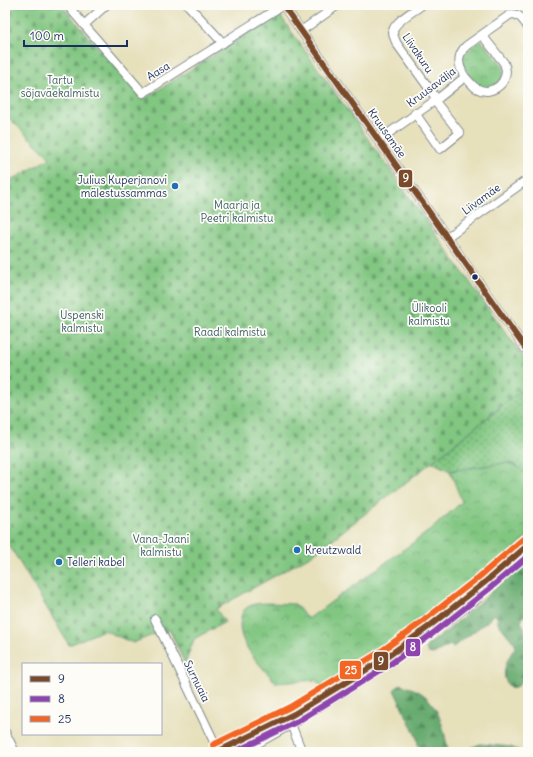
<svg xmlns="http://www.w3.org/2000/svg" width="533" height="757" font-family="Delius,sans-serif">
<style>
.grass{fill:url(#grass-dots);stroke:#4e7a70}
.forest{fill:url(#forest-firs);stroke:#426d66}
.cemetery{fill:url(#cemetery-stones);stroke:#4e7a70}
.park{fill:url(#park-crowns);stroke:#4e7a70}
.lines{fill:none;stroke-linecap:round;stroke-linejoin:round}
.minor-casing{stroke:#80888c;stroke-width:10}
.major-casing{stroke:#80888c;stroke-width:12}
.minor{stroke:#fff;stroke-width:8}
.major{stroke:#fff;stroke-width:10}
.bus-1-casing{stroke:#fdfcf7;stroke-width:9}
.bus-2-casing{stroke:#fdfcf7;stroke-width:9}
.bus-3-casing{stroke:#fdfcf7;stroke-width:9}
.bus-1{stroke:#7a4b2a;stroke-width:6}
.bus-2{stroke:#8e44ad;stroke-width:6}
.bus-3{stroke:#f26522;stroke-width:6}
.poi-dot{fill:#1f6fb2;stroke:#fdfcf7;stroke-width:1.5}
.bus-dot{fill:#1b2f5e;stroke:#fdfcf7;stroke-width:1.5}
.labels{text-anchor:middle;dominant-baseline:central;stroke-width:3.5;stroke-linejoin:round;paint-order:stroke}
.street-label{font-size:11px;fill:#1b2f5e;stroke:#fdfcf7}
.park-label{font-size:11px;fill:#3a5c68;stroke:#fdfcf7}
.poi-label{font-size:11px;fill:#1b2f5e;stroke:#fdfcf7;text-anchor:start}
.line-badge{stroke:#fdfcf7;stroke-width:1.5}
.badge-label{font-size:11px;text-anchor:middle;font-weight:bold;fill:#fff}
</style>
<defs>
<pattern id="grass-dots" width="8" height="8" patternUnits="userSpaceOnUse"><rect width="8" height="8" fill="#81c681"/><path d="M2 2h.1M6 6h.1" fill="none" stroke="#69a16d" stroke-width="1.8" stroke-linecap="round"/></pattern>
<pattern id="forest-firs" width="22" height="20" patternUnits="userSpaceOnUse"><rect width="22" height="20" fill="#68ab6f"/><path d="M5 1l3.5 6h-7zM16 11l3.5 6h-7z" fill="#558c5e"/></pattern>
<pattern id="cemetery-stones" width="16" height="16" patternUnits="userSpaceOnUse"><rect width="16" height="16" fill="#81c681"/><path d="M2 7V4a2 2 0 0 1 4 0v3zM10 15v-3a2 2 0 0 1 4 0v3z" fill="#69a16d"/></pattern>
<pattern id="park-crowns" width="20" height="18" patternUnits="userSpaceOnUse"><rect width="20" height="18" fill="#81c681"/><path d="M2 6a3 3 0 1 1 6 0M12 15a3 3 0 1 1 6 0" fill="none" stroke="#69a16d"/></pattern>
</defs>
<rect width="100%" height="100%" fill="#fdfcf7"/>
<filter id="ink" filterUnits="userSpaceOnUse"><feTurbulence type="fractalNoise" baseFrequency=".025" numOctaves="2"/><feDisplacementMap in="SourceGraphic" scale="8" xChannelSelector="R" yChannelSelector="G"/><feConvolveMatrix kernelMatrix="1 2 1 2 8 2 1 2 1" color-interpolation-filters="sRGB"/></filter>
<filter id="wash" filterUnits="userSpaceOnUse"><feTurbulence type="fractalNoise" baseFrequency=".012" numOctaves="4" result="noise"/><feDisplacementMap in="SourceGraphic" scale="16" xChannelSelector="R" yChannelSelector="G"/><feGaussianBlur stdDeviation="0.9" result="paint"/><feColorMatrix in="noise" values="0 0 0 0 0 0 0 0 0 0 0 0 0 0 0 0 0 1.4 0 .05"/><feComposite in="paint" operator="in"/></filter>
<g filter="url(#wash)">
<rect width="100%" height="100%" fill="#e6e0bb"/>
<polygon class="grass" points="528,385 528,477 514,464 506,463 450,471 432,462"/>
<g class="forest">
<path d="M528,560V614L523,617L521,622L528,636V674L518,686L511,688C498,677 507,658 515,648V644L498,623L497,616L493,614L488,621L453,647L450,645L433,654L428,653L426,648L428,645L448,630Z"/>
<path d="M401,684C409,688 416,689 424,695C440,708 445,733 448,752H419L417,738L394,690Z"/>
<polygon points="480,744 511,747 522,752 462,752"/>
</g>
<polygon class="cemetery" points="5,5 61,5 144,99 279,14 528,364 528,385 432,462 312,555 216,609 225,622 194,639 185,664 170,630 155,634 133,643 104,630 69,645 5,538 5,184 50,158 5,114"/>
<g class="park">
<polygon points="480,39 504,67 502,80 489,89 477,85 464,67 462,56"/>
<path d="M506,463C516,465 523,468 528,477V525L526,531L527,537L493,569L450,605L368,663L322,688L316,680L276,683C261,665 235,643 241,618C242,610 247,606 255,604C266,602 284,604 295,604L308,619L429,531L462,502L450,471Z"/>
</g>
</g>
<g filter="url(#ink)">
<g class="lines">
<defs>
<g id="minor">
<polyline points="67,5 143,93 283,5"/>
<polyline points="188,5 223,43"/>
<polyline points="283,5 528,352"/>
<path d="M422,5C415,10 394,22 393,31C393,36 395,40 397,44L436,98"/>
<polyline points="84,25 106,5"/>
<polyline points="301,31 338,5"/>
<path d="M465,77C469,81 472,85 476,88C493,98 512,80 504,63L482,35"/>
<polyline points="415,113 440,149 460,133 434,100"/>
<path d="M379,140L440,97L465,77C458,66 456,56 466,46L511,14C520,14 523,20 528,27"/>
<polyline points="447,237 528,179"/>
<polyline points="155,619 219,752"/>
<polyline points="289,719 302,752"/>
<polyline points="5,732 15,752"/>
</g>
<g id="major">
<polyline points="441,625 478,597"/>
<polyline points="313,710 384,666"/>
<polyline points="217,752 294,714 384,659 427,628 484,583 528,545"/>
<polyline points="240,752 299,719"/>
</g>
</defs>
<use href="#minor" class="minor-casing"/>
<use href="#major" class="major-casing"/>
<use href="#minor" class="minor"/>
<use href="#major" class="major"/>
<defs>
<g id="bus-1">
<polyline points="283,5 528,352"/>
<polyline points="217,752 294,714 384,659 427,628 484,583 528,545"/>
</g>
<polyline id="bus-2" points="235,752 298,721 389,665 432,634 489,589 528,556"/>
<polyline id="bus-3" points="213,745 290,707 380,652 422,622 479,577 523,539"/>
</defs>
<use href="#bus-1" class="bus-1-casing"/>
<use href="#bus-2" class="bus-2-casing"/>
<use href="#bus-3" class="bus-3-casing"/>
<use href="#bus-1" class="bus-1"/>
<use href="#bus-2" class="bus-2"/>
<use href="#bus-3" class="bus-3"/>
</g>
</g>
<g class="poi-dot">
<circle cx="175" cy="186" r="4"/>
<circle cx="297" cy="550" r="4"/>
<circle cx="59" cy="562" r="4"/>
</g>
<circle class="bus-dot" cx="475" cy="277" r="3.5"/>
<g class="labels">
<g class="street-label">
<text transform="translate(418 53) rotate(56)">Liivakuru</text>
<text transform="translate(158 71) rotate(-32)">Aasa</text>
<text transform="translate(431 87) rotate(-37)">Kruusavälja</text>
<text transform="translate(387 133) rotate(55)">Kruusamäe</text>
<text transform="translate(481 199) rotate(-36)">Liivamäe</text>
<text transform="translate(197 681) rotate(64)">Surnuaia</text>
</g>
<g class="park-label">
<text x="60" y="80">Tartu<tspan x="60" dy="13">sõjaväekalmistu</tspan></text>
<text x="237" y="205">Maarja ja<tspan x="237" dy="13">Peetri kalmistu</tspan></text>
<text x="429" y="308">Ülikooli<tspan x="429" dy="13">kalmistu</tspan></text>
<text x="82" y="315">Uspenski<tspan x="82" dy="13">kalmistu</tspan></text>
<text x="230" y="332">Raadi kalmistu</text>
<text x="161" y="539">Vana-Jaani<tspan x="161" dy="13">kalmistu</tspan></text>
</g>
<g class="poi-label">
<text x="167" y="180" text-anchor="end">Julius Kuperjanovi<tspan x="167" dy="13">mälestussammas</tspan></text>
<text x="305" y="550">Kreutzwald</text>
<text x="67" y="562">Telleri kabel</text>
</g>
</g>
<g class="line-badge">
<rect x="398" y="169" width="15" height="19" rx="4" fill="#7a4b2a"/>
<rect x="405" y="638" width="16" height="19" rx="4" fill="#8e44ad"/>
<rect x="373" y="651" width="16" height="20" rx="4" fill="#7a4b2a"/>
<rect x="339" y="660" width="23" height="20" rx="4" fill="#f26522"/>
</g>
<g class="badge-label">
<text x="406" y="182">9</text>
<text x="413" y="651">8</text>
<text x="381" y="665">9</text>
<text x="351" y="674">25</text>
</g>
<rect width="533" height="757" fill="none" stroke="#fdfcf7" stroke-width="20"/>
<rect x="22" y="663" width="140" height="72" fill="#fdfcf7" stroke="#a3aaba"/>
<rect x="30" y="676" width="20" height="6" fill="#7a4b2a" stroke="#a3aaba"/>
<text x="58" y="683" font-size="12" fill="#1b2f5e">9</text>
<rect x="30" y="696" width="20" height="6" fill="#8e44ad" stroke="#a3aaba"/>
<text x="58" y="703" font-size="12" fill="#1b2f5e">8</text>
<rect x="30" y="716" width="20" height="6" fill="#f26522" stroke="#a3aaba"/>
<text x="58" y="723" font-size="12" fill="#1b2f5e">25</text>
<path d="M24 40v6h103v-6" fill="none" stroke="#1b2f5e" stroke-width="2"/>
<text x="30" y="40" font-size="12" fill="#1b2f5e" stroke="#fdfcf7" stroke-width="3" paint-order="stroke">100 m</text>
</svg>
